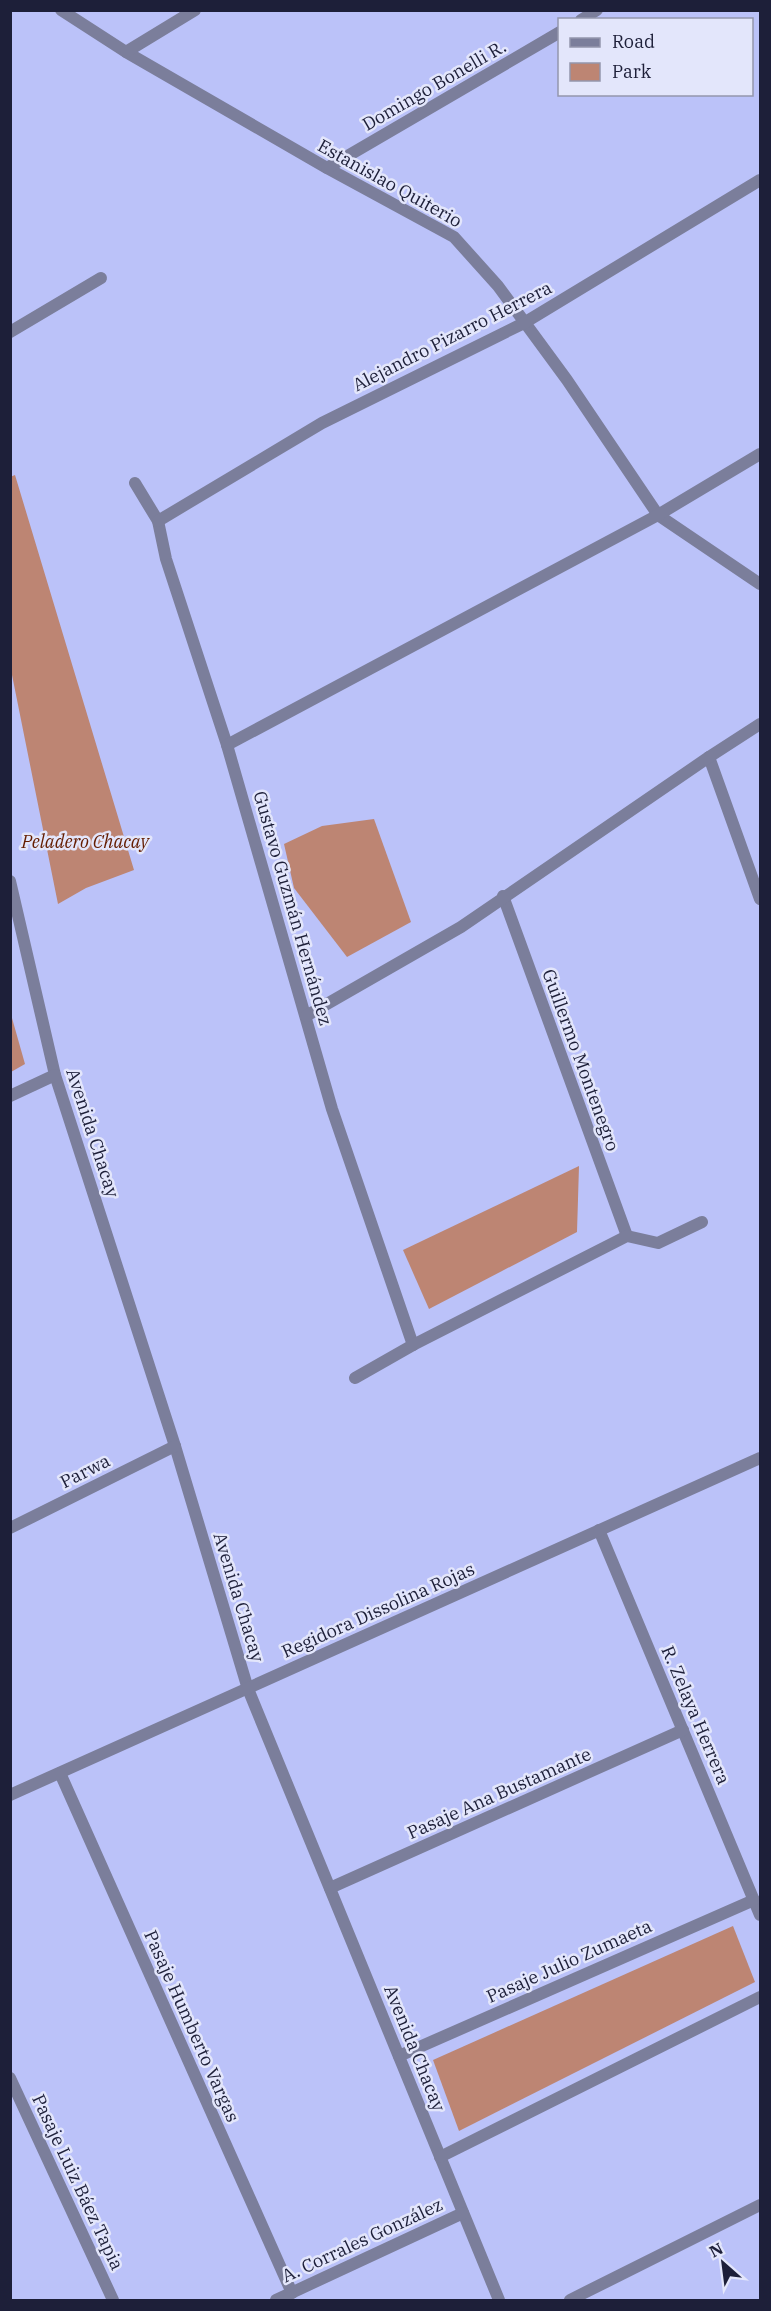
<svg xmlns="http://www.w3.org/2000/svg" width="771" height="2311" font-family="'IBM Plex Serif',serif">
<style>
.green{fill:#bd8573}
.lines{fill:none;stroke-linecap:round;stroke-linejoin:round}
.minor{stroke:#7b7e9b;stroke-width:12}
.labels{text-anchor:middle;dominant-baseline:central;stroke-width:5;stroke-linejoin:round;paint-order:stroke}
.street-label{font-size:18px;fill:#1d1f39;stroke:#e3e6fb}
.park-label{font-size:18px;font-style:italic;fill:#641d01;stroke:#e3e6fb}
</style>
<rect width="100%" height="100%" fill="#bbc2f9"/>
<g class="green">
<polygon points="15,475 134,870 86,888 58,904 11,670 10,477"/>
<polygon points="374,819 411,922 347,957 294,888 284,844 322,826"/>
<polygon points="10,1011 25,1064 11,1072 10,1072"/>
<polygon points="579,1166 577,1232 429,1309 403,1250"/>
<polygon points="733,1926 755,1982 459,2131 433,2060"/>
</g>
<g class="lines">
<g class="minor">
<polyline points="61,10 126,52 327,168 454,237 498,286 567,380 658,515 760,584"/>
<polyline points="581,20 597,10"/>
<polyline points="126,52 195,10"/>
<polyline points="327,168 560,32"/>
<polyline points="10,332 101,278"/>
<polyline points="135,483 158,521 166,559 227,745 332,1109 413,1345"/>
<polyline points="158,521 322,423 524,323 760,180"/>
<polyline points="227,745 658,515 760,454"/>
<polyline points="709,757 760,899"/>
<polyline points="10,881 55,1075 175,1446 248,1689 499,2300"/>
<polyline points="503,896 627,1236"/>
<polyline points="306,1016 461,927 709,757 760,724"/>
<polyline points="10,1096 55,1075"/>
<polyline points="355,1378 413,1345 627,1236 658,1243 702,1222"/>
<polyline points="10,1528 175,1446"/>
<polyline points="599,1530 760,1915"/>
<polyline points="60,1773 292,2293"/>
<polyline points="10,1795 760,1458"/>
<polyline points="330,1888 683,1730"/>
<polyline points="399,2056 754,1900"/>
<polyline points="10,2078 113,2300"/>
<polyline points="440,2157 760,1997"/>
<polyline points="276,2300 463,2213"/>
<polyline points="570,2300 760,2205"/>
</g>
</g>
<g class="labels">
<g class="street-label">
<text transform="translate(434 85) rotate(-30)">Domingo Bonelli R.</text>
<text transform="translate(390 183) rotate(29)">Estanislao Quiterio</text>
<text transform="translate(452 336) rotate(-27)">Alejandro Pizarro Herrera</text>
<text transform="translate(293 908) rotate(74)">Gustavo Guzmán Hernández</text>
<text transform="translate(581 1060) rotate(70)">Guillermo Montenegro</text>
<text transform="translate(93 1133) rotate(72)">Avenida Chacay</text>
<text transform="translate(85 1471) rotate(-27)">Parwa</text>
<text transform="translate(239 1597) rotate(73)">Avenida Chacay</text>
<text transform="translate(378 1610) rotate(-24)">Regidora Dissolina Rojas</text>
<text transform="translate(696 1715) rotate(67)">R. Zelaya Herrera</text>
<text transform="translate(499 1793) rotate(-24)">Pasaje Ana Bustamante</text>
<text transform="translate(569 1961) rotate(-24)">Pasaje Julio Zumaeta</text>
<text transform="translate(192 2026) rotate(66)">Pasaje Humberto Vargas</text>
<text transform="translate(415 2048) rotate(68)">Avenida Chacay</text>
<text transform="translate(78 2182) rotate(65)">Pasaje Luiz Báez Tapia</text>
<text transform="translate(362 2240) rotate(-25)">A. Corrales González</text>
</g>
<g class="park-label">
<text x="85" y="841">Peladero Chacay</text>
</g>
</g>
<rect width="771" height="2311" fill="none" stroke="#1d1f39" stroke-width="24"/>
<rect x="558" y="18" width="195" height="78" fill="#e3e6fb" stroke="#9496ad" stroke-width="1.5"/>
<rect x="570" y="38" width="30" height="9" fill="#7b7e9b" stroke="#9496ad" stroke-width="1.5"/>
<text x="612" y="48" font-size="18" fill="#1d1f39">Road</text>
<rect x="570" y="63" width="30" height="18" fill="#bd8573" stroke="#9496ad" stroke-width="1.5"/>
<text x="612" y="78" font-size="18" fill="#1d1f39">Park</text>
<g transform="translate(723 2263) rotate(332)" stroke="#e3e6fb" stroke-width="4.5" paint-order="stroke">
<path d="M0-4.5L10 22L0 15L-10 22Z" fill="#1d1f39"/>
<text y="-9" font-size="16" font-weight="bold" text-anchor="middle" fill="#1d1f39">N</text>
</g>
</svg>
